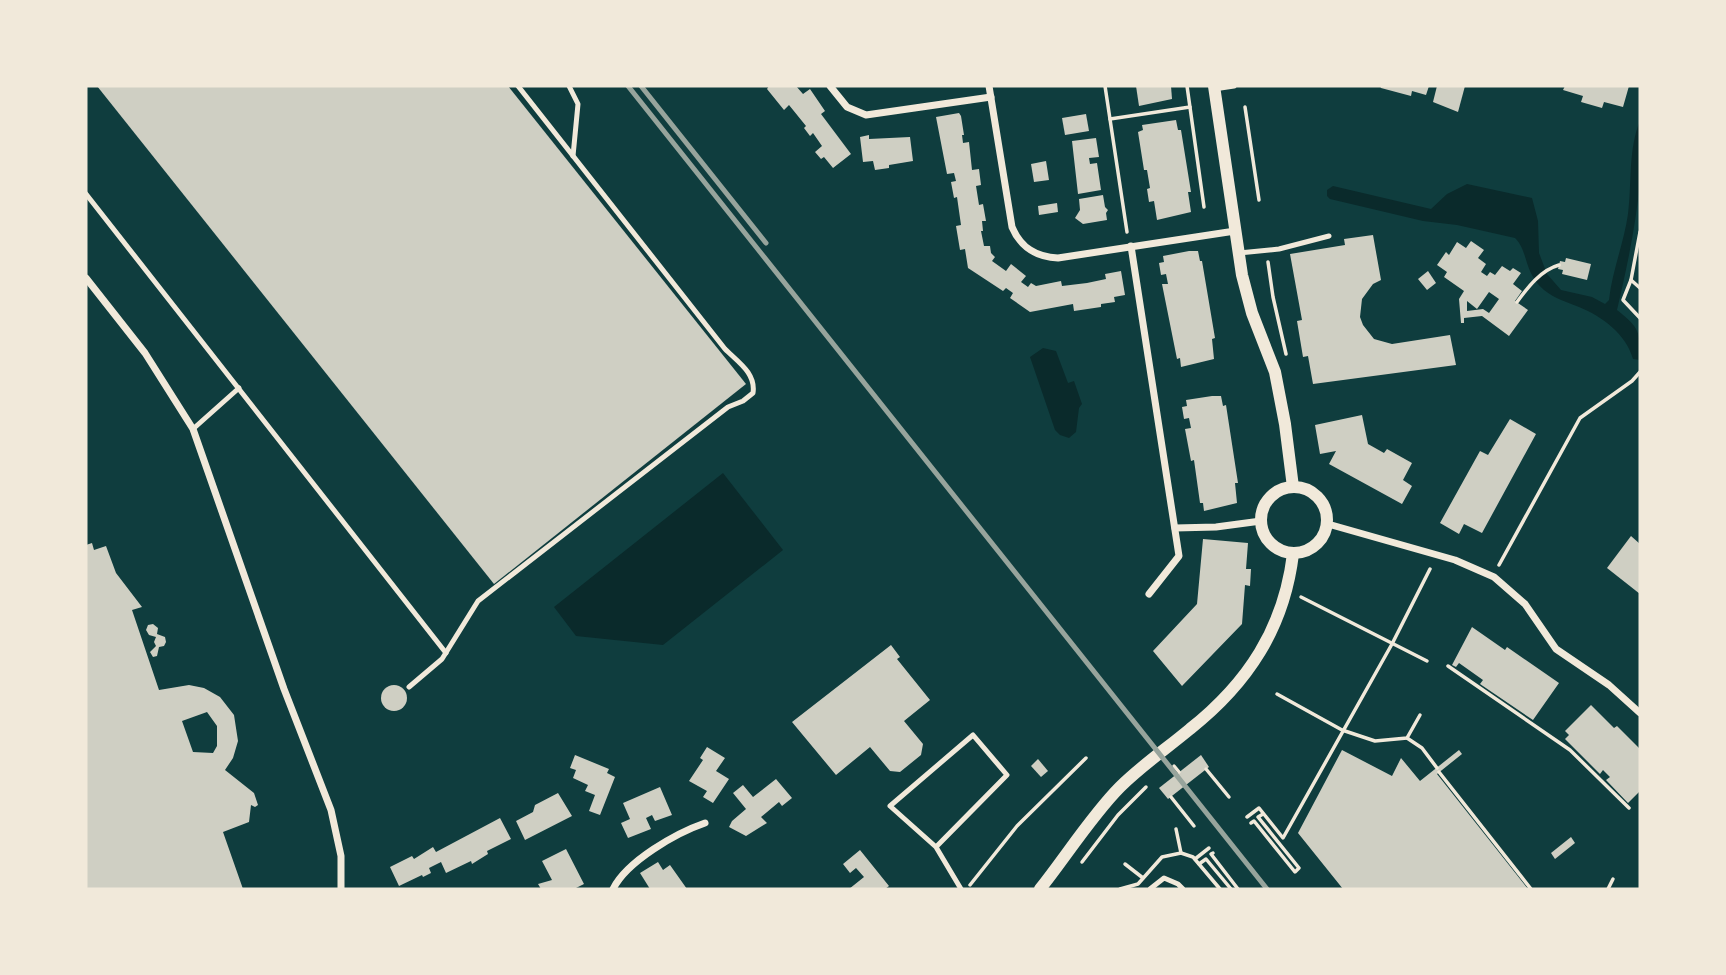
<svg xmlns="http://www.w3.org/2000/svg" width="1726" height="975" font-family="'Titillium Web',sans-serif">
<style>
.water{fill:#0a2a2b}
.building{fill:#cfcfc3;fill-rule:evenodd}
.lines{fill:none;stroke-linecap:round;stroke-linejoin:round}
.path{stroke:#f1e9da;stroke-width:3.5}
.service{stroke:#f1e9da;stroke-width:5}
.minor{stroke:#f1e9da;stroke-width:7}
.tertiary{stroke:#f1e9da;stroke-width:12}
.rail{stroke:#97a49c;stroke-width:5}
</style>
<rect width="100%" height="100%" fill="#0f3d3e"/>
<g class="water">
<path d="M1640,121C1640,140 1642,161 1640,181C1636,225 1627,267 1617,310C1640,328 1640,332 1640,360L1633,359C1626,334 1603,317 1579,307C1567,302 1555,299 1544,290C1523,272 1529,252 1515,238L1457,225L1423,221L1330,199L1327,196V190L1333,186L1431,209L1447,194L1467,184L1532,198L1538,221L1539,253L1547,274L1561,290L1592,297L1605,304L1609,300C1612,271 1624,243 1628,214C1632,184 1628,149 1640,121Z"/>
<polygon points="1043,348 1056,351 1068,383 1074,381 1082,404 1079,408 1076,432 1069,438 1060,435 1055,430 1030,357"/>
<polygon points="723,473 783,550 663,645 576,636 554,607"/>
</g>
<g class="building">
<polygon points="97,86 508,86 746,384 494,584"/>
<polygon points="769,86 796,86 803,94 810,89 825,111 821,114 851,154 833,168 824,157 821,159 815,152 822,146 813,133 810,136 804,128 806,126 789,105 784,110 767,89"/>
<polygon points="1136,86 1171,86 1172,99 1139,106"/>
<polygon points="1380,86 1429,86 1426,95 1412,91 1411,96 1381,88"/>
<polygon points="1437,86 1465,86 1458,112 1433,102"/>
<polygon points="1565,86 1629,86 1623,107 1604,102 1602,108 1581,102 1583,96 1563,90"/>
<polygon points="959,113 961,116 964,135 962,135 963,143 969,142 972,170 979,169 981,185 976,186 979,205 983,204 986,221 982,221 983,231 981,231 984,246 990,246 991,253 995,257 992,261 1006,271 1011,264 1026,276 1021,282 1028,287 1031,283 1036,286 1061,281 1062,286 1087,283 1106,279 1105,274 1121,271 1125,295 1114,297 1115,302 1101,304 1101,307 1074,311 1073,304 1030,312 1010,298 1013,293 1006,288 1003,291 968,268 965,249 960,250 956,226 961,225 957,197 954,198 951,182 956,181 954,173 947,174 936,117"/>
<polygon points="1086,114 1089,131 1065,135 1062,118"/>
<polygon points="1176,120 1178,130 1181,130 1191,192 1188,192 1191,212 1157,220 1154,201 1149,202 1147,189 1150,188 1147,170 1144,170 1138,132 1143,130 1142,125"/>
<polygon points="869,135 869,139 910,137 913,161 889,165 889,168 875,170 873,161 863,162 860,137"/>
<polygon points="1096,138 1099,157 1089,158 1090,164 1097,163 1101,190 1078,194 1072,141"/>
<polygon points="1046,161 1049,180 1034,182 1031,164"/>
<polygon points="1103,195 1105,207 1108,210 1106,213 1107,220 1083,224 1075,218 1080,210 1079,199"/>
<polygon points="1057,203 1058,212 1039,215 1038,206"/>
<polygon points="1373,235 1381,280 1373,284 1362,299 1360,317 1363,325 1374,339 1392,344 1450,335 1456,365 1313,384 1308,356 1303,357 1297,321 1302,320 1290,254 1345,245 1344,239"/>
<path d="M1471,241L1484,250L1478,258L1486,264L1481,272L1487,276L1490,272L1495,275L1502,266L1510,271L1513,268L1521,273L1513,284L1522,291L1515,301L1528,310L1509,336L1482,316L1464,318V323H1461L1459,299L1464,291L1444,277L1447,272L1437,265L1446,252L1449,255L1457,242L1466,248ZM1489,292L1499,299L1489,313L1483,309L1467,311V301L1477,309Z"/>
<polygon points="1189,251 1198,251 1200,261 1202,261 1215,338 1212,339 1214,359 1181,367 1180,358 1177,359 1162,284 1168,284 1166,274 1161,275 1159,263 1164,262 1163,256"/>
<polygon points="1566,258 1591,264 1587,280 1562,274 1563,270 1558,269 1560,261 1565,262"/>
<polygon points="1428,271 1436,283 1427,290 1418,279"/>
<polygon points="1212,396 1221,396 1223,406 1226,405 1238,483 1235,483 1237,503 1204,511 1203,503 1200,503 1194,460 1191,461 1185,429 1191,428 1189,418 1184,419 1182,407 1187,406 1186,400"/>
<polygon points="1362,415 1368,444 1384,453 1387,449 1412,463 1403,480 1412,486 1402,504 1329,464 1336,451 1320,454 1315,425"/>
<polygon points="1510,419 1536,434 1482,533 1464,524 1459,534 1440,523 1480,451 1488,455"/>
<polygon points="1631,536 1640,544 1640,594 1607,568"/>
<polygon points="1203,539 1248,543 1246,569 1251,569 1250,586 1245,585 1242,624 1182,686 1153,651 1197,604"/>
<path d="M92,543L94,550L106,546L116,573L142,607L132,610L159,690L189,685L204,688L220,697L234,715L238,741L233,758L225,770L254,793L258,805L255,807L251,805L249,822L223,832L243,889H86V545ZM207,712L217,726V746L213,753L193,752L182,721Z"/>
<polygon points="153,624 158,628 157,634 165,637 166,642 164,646 159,647 157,656 153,657 150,652 156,646 154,642 156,637 149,635 146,630 148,625"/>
<polygon points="1472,627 1505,650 1507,647 1559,683 1533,720 1480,684 1483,680 1459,663 1456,667 1452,665"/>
<polygon points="891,645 900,657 897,659 930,700 904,721 923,744 921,755 900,772 890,771 870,747 836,775 792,722"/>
<circle cx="394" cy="698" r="13"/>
<polygon points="1591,705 1614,728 1617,726 1640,749 1640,791 1628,803 1606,780 1610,777 1603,770 1600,774 1565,739 1569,735 1565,731"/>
<polygon points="707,747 725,758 716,771 729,779 713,803 703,797 707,791 689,781 703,760 700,758"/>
<polygon points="1342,750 1392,776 1401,758 1420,781 1459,750 1462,754 1437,774 1528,889 1343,889 1298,833"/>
<polygon points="575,755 609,769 607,773 615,777 600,815 589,811 595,795 585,791 588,785 573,778 576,770 570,768"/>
<polygon points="1201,755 1209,767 1168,799 1159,788"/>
<polygon points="1038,759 1048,771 1041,777 1031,766"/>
<polygon points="776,779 792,798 782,806 779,802 761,817 767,823 746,836 729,827 732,821 746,809 733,793 743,785 753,797"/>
<polygon points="660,787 672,815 655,821 652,815 646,818 651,829 628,838 621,823 630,819 623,803"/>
<polygon points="558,793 572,816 525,840 516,821 533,812 535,805"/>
<polygon points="500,818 511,839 487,851 488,854 472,864 471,861 446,873 441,862 429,868 431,873 423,877 422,875 399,886 390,867 412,856 414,859 433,847 436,852"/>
<polygon points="1571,837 1575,843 1555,859 1551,853"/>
<polygon points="566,849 584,884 574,889 541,889 538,884 552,880 542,861"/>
<polygon points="860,850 889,886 885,889 849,889 864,877 856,868 850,873 843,864"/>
<polygon points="658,862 663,870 670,865 687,889 650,889 640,873"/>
</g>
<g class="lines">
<g class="path">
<polyline points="1105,86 1127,232"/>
<polyline points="1187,86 1204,207"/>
<polyline points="1245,107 1259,200"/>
<polyline points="1110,119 1190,107"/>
<polyline points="1640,232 1631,280 1623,300 1640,318"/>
<polyline points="1268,262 1273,297 1286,354"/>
<polyline points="1631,280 1640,288"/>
<path d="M1517,302C1528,287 1541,270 1559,265"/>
<polyline points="1499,565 1580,418 1632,381 1640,372"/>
<polyline points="1301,597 1427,661"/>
<polyline points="1448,666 1570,750 1629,808"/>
<polyline points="1277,694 1342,730 1375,741 1407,738 1420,715"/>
<polyline points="1407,738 1422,748 1437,768"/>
<polyline points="1174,766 1179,772"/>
<polyline points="1206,769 1229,797"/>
<polyline points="1439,772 1531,889"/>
<polyline points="1171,797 1194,826"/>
<polyline points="1247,817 1259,808 1283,838 1392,644 1430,569"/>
<polyline points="1251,823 1254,821 1295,872 1299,868 1258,817 1263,814"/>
<polyline points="1181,853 1193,857 1220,889"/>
<polyline points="1213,853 1211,854 1238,889"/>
<polyline points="1195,859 1209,848"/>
<polyline points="1082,862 1118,815 1146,787"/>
<polyline points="1125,864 1143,878"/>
<polyline points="1199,864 1206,859 1231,889"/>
<polyline points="970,885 1017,826 1086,758"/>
<polyline points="1120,889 1138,884 1162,857 1181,853 1176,829"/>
<polyline points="1608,889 1613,879"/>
</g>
<g class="service">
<polyline points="569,86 578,104 573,156"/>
<polyline points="1214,89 1234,86"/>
<polyline points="86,194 446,653"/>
<polyline points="1239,253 1279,249 1329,236"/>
<polyline points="193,429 239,388"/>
<path d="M409,687L442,659L478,601L728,407L743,401L753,393C756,373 738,362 725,349L518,86"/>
<polyline points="936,847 1007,775 973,735 890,806 936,847 961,889"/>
<polyline points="1150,889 1164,878 1178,884 1183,889"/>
</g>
<g class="minor">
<polyline points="830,86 847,107 866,115 991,97"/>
<path d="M989,86L1012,227C1021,248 1036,257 1058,258L1235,231"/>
<polyline points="1131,246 1179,556 1149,594"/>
<polyline points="86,278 145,353 193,429 284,689 331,810 341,856 341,889"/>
<polyline points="1328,524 1455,560 1494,577 1525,604 1556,649 1609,685 1640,713"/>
<polyline points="1175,528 1216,527 1261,521"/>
<path d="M613,889C627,861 676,833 705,823"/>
</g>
<g class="tertiary">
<polyline points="1214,86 1242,275 1252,313 1275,372 1285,424 1293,487"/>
<circle cx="1294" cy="520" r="33"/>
<path d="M1040,889C1065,858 1092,815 1120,787C1141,766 1166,749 1190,729C1248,683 1284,628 1293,554"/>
</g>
<g class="rail">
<polyline points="628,86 1267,889"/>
<polyline points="641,86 766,243"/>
</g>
</g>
<rect width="1726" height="975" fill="none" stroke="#f1e9da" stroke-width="175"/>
</svg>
